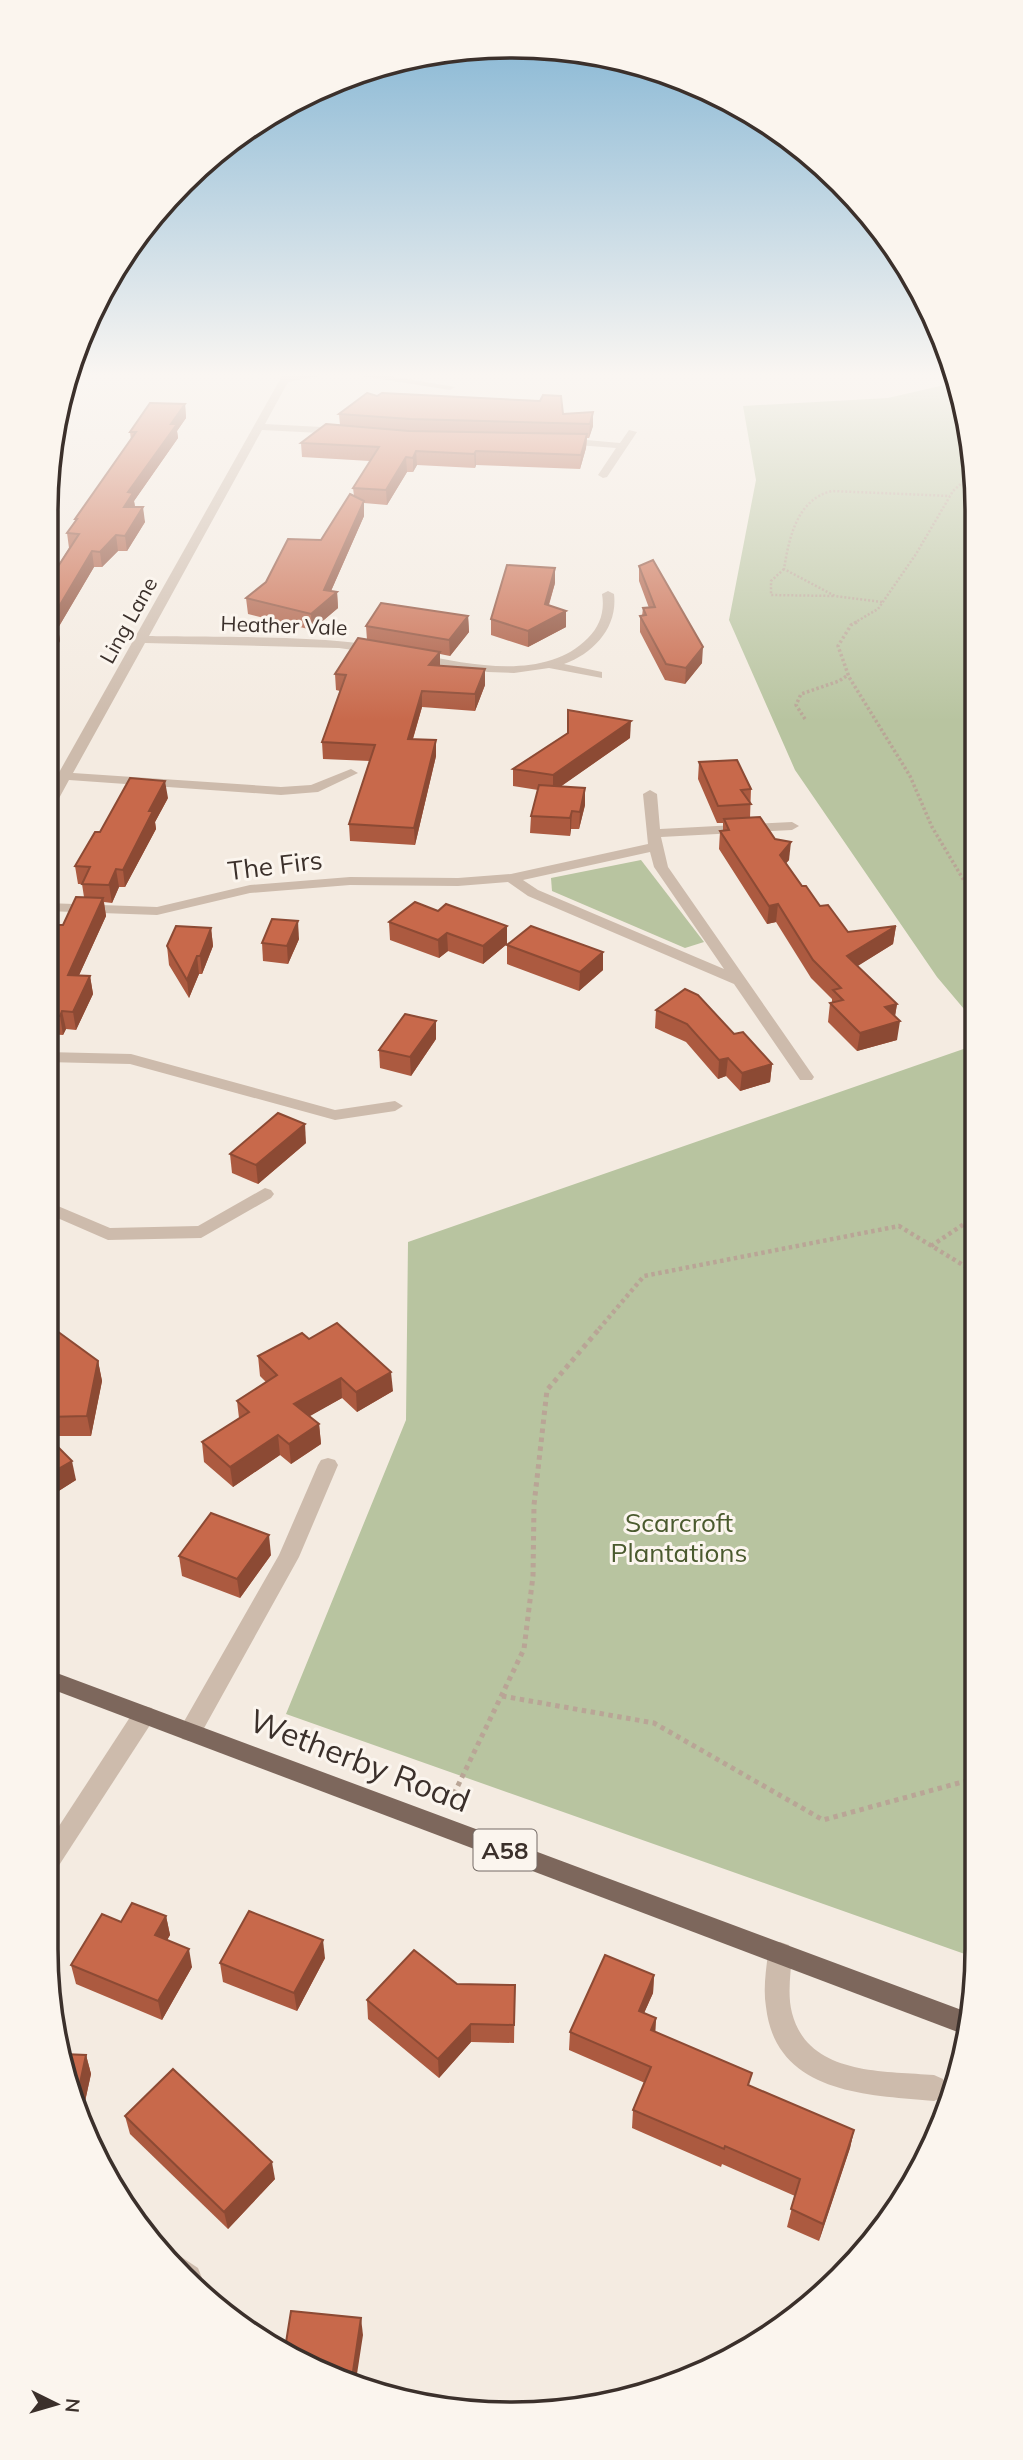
<svg xmlns="http://www.w3.org/2000/svg" width="1023" height="2460" font-family="Mulish,sans-serif">
<style>
.green{fill:#b8c4a0}
.lines{fill:none;stroke-linecap:round;stroke-linejoin:round}
.path-far3{stroke:#b9a596;stroke-width:2.5;stroke-dasharray:2 2;stroke-linecap:butt}
.path-far2{stroke:#b9a596;stroke-width:3.5;stroke-dasharray:2.5 2.5;stroke-linecap:butt}
.path-far1{stroke:#b9a596;stroke-width:4.5;stroke-dasharray:3.5 3.5;stroke-linecap:butt}
.path{stroke:#b9a596;stroke-width:5;stroke-dasharray:4.5 4.5;stroke-linecap:butt}
.minor{fill:#cdbbac;fill-rule:evenodd}
.major{fill:#7d675c;fill-rule:evenodd}
.wall{fill:#ac5a40}
.shaded-wall{fill:#8c4a34}
.building{fill:#c8694b;stroke:#8c4a34;stroke-width:2}
.labels{text-anchor:middle;dominant-baseline:central;stroke-width:6;stroke-linejoin:round;paint-order:stroke}
.far-street-label{font-size:21px;fill:#3b302b;stroke:#fbf5ee}
.shield{fill:#fbf5ee;stroke:#756b66;stroke-width:2}
.shield-label{font-size:24px;font-weight:bold;fill:#3b302b}
.street-label{font-size:26px;fill:#3b302b;stroke:#fbf5ee}
.park-label{font-size:26px;fill:#4a5a2e;stroke:#fbf5ee}
.near-street-label{font-size:32px;fill:#3b302b;stroke:#fbf5ee}
.rim{fill:none;stroke:#3b302b;stroke-width:3.5}
</style>
<rect width="100%" height="100%" fill="#f4ebe1"/>
<g class="green">
<polygon points="953,383 973,450 975,1022 937,977 795,770 729,620 756,480 743,406 888,398"/>
<polygon points="641,860 704,942 685,948 552,891 551,878"/>
<polygon points="975,1045 976,1958 286,1714 406,1420 408,1242"/>
</g>
<g class="lines">
<g class="path-far3">
<polyline points="784,569 771,581 771,595 834,596"/>
<path d="M882,602L835,596L784,569C789,538 797,499 832,491L950,496"/>
<polyline points="854,623 878,609 916,554 953,491 972,474 969,460 973,457"/>
</g>
<g class="path-far2">
<polyline points="857,622 851,625 838,646 849,677 910,776 932,827 975,899"/>
<polyline points="805,719 796,705 801,694 839,681 848,675"/>
</g>
<g class="path-far1">
<polyline points="931,1246 976,1216"/>
<polyline points="599,1329 644,1276 899,1226 976,1273"/>
</g>
<g class="path">
<polyline points="502,1696 654,1723 823,1820 977,1778"/>
<polyline points="450,1802 524,1649 533,1576 534,1505 547,1390 600,1328"/>
</g>
<g class="minor">
<path d="M282,376H320L288,382L265,424L340,428L345,431L340,434L262,430L149,636C184,637 361,635 380,649L374,653L339,648L145,643L73,773L281,787L311,785L351,769L358,773L318,792L281,795L69,780L51,813L46,814V799L57,776Z"/>
<polygon points="361,376 389,376 455,387 450,390"/>
<polygon points="629,430 637,432 607,477 603,478 598,475 616,448 564,444 559,441 564,438 620,443"/>
<path d="M608,591L614,594C618,627 594,653 564,664L602,672V678L549,668L514,673L488,672L418,662L412,658L418,654C471,665 546,681 588,638C600,626 605,611 602,594Z"/>
<path d="M650,790L657,794L660,829L792,822L799,826L792,830L661,837L668,867L814,1077L812,1080H800L734,984L528,896L508,882L458,886L350,885L250,893L157,915L46,911V903L157,907L250,885L350,877L458,878L511,874L648,844L643,794ZM650,852L654,867L724,969L538,890L523,880Z"/>
<polygon points="46,1052 131,1054 335,1110 395,1101 403,1106 395,1111 335,1120 130,1064 46,1062"/>
<polygon points="265,1188 271,1190 274,1194 271,1198 201,1238 108,1240 46,1213 46,1201 110,1228 198,1226"/>
<polygon points="328,1458 335,1460 338,1465 299,1557 198,1739 190,1741 182,1739 179,1732 182,1725 279,1555 318,1465 321,1460"/>
<polygon points="144,1706 152,1708 155,1715 152,1722 54,1873 46,1876 46,1846 136,1708"/>
<path d="M780,1942L789,1945L792,1953C791,1972 787,1994 792,2013C808,2075 882,2071 934,2075L943,2079L947,2088L943,2097L934,2101C867,2095 776,2094 766,2007C763,1989 766,1971 768,1953L771,1945Z"/>
<polygon points="171,2250 198,2268 202,2278 198,2286 161,2255"/>
</g>
<polygon class="major" points="46,1669 967,2012 963,2034 46,1687"/>
</g>
<g class="wall">
<polygon points="377,396 563,414 593,412 593,426 589,438 587,438 586,448 580,469 476,465 475,468 417,465 413,472 407,472 387,505 364,503 364,516 331,591 337,592 338,608 312,630 248,614 246,598 321,540 354,496 353,488 370,461 302,457 301,443 340,425 339,414"/>
<polygon points="185,404 186,418 177,431 178,438 134,501 135,507 145,522 127,551 118,551 102,567 94,567 58,628 60,641 46,665 46,585 69,548 67,533 75,522 75,519 131,440 130,432"/>
<polygon points="639,566 702,663 685,684 665,680 640,632 640,616 642,616 643,608 649,608 639,581"/>
<polygon points="555,583 549,605 566,611 566,627 528,647 491,635 491,619"/>
<polygon points="468,616 469,632 450,656 440,654 440,666 485,669 485,685 475,711 422,707 413,739 436,756 415,845 350,841 349,824 370,761 323,759 322,742 340,691 336,690 335,674 367,640 366,626"/>
<polygon points="630,738 561,786 585,805 579,829 571,829 570,836 530,833 531,816 538,790 513,786 513,769"/>
<polygon points="699,762 751,789 750,818 789,860 786,863 802,886 820,906 848,932 896,926 893,944 857,966 897,1004 895,1016 897,1040 857,1051 828,1022 830,1003 832,1003 832,999 811,978 776,922 767,924 719,849 720,831 723,831 723,823 717,823 698,779"/>
<polygon points="168,798 155,822 156,829 125,887 119,887 112,903 104,902 106,916 79,975 90,976 93,994 76,1030 66,1029 63,1035 46,1034 46,951 63,925 84,897 82,884 78,884 75,866 100,832"/>
<polygon points="438,911 507,926 507,944 483,964 448,951 439,958 390,940 389,922"/>
<polygon points="211,928 213,946 202,974 199,974 189,998 169,965 167,946"/>
<polygon points="299,939 288,964 263,961 262,943"/>
<polygon points="507,945 603,970 579,991 507,964"/>
<polygon points="656,1010 734,1034 772,1064 770,1082 740,1091 726,1076 718,1079 686,1042 655,1028"/>
<polygon points="436,1039 411,1076 380,1068 379,1050"/>
<polygon points="306,1143 258,1184 232,1173 230,1154"/>
<polygon points="46,1323 98,1361 102,1381 91,1436 47,1436 76,1480 46,1499"/>
<polygon points="309,1339 393,1391 357,1412 342,1398 309,1416 319,1424 321,1444 291,1464 280,1455 233,1487 204,1462 202,1442 239,1418 237,1401 266,1382 260,1376 258,1356"/>
<polygon points="271,1555 240,1598 182,1576 179,1556"/>
<polygon points="166,1916 170,1935 167,1940 192,1967 162,2020 76,1984 71,1965 121,1922"/>
<polygon points="325,1958 297,2011 223,1982 220,1963"/>
<polygon points="654,1975 653,1993 644,2013 656,2018 655,2032 750,2086 854,2130 850,2148 819,2241 787,2227 795,2196 722,2164 721,2167 632,2128 633,2110 645,2083 569,2050 570,2032"/>
<polygon points="457,1984 515,1985 514,2043 471,2042 439,2078 368,2019 367,2000"/>
<polygon points="63,2054 86,2055 91,2074 82,2115 78,2115 70,2099"/>
<polygon points="125,2116 275,2179 228,2229 130,2134"/>
</g>
<g class="shaded-wall">
<polygon points="185,404 186,418 177,431 178,438 134,501 135,507 124,507 128,492"/>
<polygon points="593,412 593,426 589,438 590,424"/>
<polygon points="587,434 586,448 580,469 581,455"/>
<polygon points="416,451 417,465 413,472 413,458"/>
<polygon points="476,451 476,465 475,468 474,454"/>
<polygon points="406,457 407,472 387,505 386,490"/>
<polygon points="364,501 364,516 327,600 337,592 338,608 312,630 311,614 324,590"/>
<polygon points="143,507 145,522 127,551 125,536"/>
<polygon points="116,535 118,551 102,567 100,552"/>
<polygon points="92,551 94,567 58,628 60,641 46,665 46,644 48,625"/>
<polygon points="555,568 555,583 544,620 545,604"/>
<polygon points="566,611 566,627 528,647 528,631"/>
<polygon points="468,616 469,632 450,656 449,640"/>
<polygon points="703,647 702,663 685,684 686,668"/>
<polygon points="440,652 440,668 429,665"/>
<polygon points="485,669 485,685 475,711 475,694"/>
<polygon points="422,691 422,707 408,755 408,739"/>
<polygon points="631,721 630,738 553,792 553,775"/>
<polygon points="436,740 436,756 415,845 414,828"/>
<polygon points="165,781 168,798 155,822 156,829 125,887 123,870 149,811"/>
<polygon points="585,788 585,805 579,829 580,812"/>
<polygon points="572,811 571,829 570,836 570,818"/>
<polygon points="791,842 789,860 778,872 780,855"/>
<polygon points="116,869 119,887 112,903 109,885"/>
<polygon points="103,898 106,916 71,993 68,975"/>
<polygon points="778,904 776,922 767,924 769,906"/>
<polygon points="298,921 299,939 288,964 287,946"/>
<polygon points="507,926 507,944 483,964 483,946"/>
<polygon points="896,926 893,944 845,974 847,956"/>
<polygon points="211,928 213,946 202,974 200,956"/>
<polygon points="447,933 448,951 439,958 438,940"/>
<polygon points="603,952 603,970 579,991 580,972"/>
<polygon points="197,956 199,974 189,998 187,980"/>
<polygon points="90,976 93,994 76,1030 73,1012"/>
<polygon points="897,1004 894,1022 885,1007"/>
<polygon points="62,1011 66,1029 63,1035 60,1016"/>
<polygon points="436,1021 436,1039 411,1076 410,1057"/>
<polygon points="900,1021 897,1040 857,1051 860,1033"/>
<polygon points="728,1058 726,1076 718,1079 719,1060"/>
<polygon points="772,1064 770,1082 740,1091 742,1073"/>
<polygon points="305,1124 306,1143 258,1184 256,1165"/>
<polygon points="51,1234 54,1254 46,1274 46,1246"/>
<polygon points="98,1361 102,1381 91,1436 87,1416"/>
<polygon points="391,1372 393,1391 357,1412 356,1392"/>
<polygon points="341,1378 342,1398 296,1424 294,1404"/>
<polygon points="319,1424 321,1444 291,1464 289,1444"/>
<polygon points="278,1435 280,1455 233,1487 230,1467"/>
<polygon points="72,1461 76,1480 46,1499 46,1476"/>
<polygon points="269,1535 271,1555 240,1598 237,1579"/>
<polygon points="166,1916 170,1935 159,1954 155,1935"/>
<polygon points="323,1940 325,1958 297,2011 294,1993"/>
<polygon points="189,1949 192,1967 162,2020 158,2001"/>
<polygon points="654,1975 653,1993 637,2029 639,2011"/>
<polygon points="656,2018 655,2037 651,2030"/>
<polygon points="471,2024 471,2042 439,2078 438,2059"/>
<polygon points="86,2055 91,2074 82,2115 77,2097"/>
<polygon points="854,2130 850,2148 819,2241 823,2224"/>
<polygon points="272,2162 275,2179 228,2229 224,2212"/>
<polygon points="361,2318 363,2335 355,2387 351,2385"/>
</g>
<g class="building">
<polygon points="367,393 377,396 382,393 540,401 543,395 561,396 563,414 593,412 590,424 410,419 339,414"/>
<polygon points="150,403 185,404 171,424 177,424 128,492 133,493 124,507 143,507 125,536 116,535 100,552 92,551 48,625 58,625 46,644 46,585 79,534 67,533 77,519 75,519 136,432 130,432"/>
<polygon points="326,424 409,431 587,434 581,455 476,451 474,454 416,451 413,458 406,457 386,490 353,488 379,447 301,443"/>
<polygon points="350,494 364,501 324,590 337,592 311,614 246,598 266,582 288,539 321,540"/>
<polygon points="653,560 703,647 686,668 666,664 640,616 646,615 643,608 655,607 639,566"/>
<polygon points="507,565 555,568 545,604 566,611 528,631 491,619"/>
<polygon points="381,603 468,616 449,640 366,626"/>
<polygon points="358,638 440,652 429,665 485,669 475,694 422,691 408,739 436,740 414,828 349,824 375,745 322,742 346,675 335,674"/>
<polygon points="568,710 631,721 553,775 513,769 568,733"/>
<polygon points="737,760 751,789 741,790 751,804 718,806 699,762"/>
<polygon points="130,778 165,781 149,811 153,811 123,870 116,869 109,885 82,884 90,867 75,866 95,832 100,832"/>
<polygon points="539,785 585,788 580,812 572,811 570,818 531,816"/>
<polygon points="760,817 775,839 791,842 780,855 802,886 806,886 820,906 828,905 848,932 896,926 847,956 897,1004 885,1007 900,1021 860,1033 830,1003 843,1000 833,990 841,988 813,960 778,904 769,906 720,831 729,830 724,819"/>
<polygon points="76,897 103,898 68,975 90,976 73,1012 62,1011 60,1016 46,1016 46,951 58,925 63,925"/>
<polygon points="415,902 438,911 446,904 507,926 483,946 447,933 438,940 389,922"/>
<polygon points="272,919 298,921 287,946 262,943"/>
<polygon points="176,926 211,928 200,956 197,956 187,980 167,946"/>
<polygon points="531,926 603,952 580,972 507,945"/>
<polygon points="685,989 698,995 734,1034 743,1032 772,1064 742,1073 728,1058 719,1060 687,1024 656,1010"/>
<polygon points="405,1014 436,1021 410,1057 379,1050"/>
<polygon points="278,1113 305,1124 256,1165 230,1154"/>
<polygon points="46,1234 51,1234 46,1246"/>
<polygon points="46,1323 98,1361 87,1416 46,1417"/>
<polygon points="337,1323 391,1372 356,1392 341,1378 294,1404 319,1424 289,1444 278,1435 230,1467 202,1442 249,1412 237,1401 277,1375 258,1356 302,1333 309,1339"/>
<polygon points="46,1435 72,1461 46,1476"/>
<polygon points="211,1513 269,1535 237,1579 179,1556"/>
<polygon points="132,1903 166,1916 155,1935 189,1949 158,2001 71,1965 102,1914 121,1922"/>
<polygon points="249,1911 323,1940 294,1993 220,1963"/>
<polygon points="414,1950 457,1984 515,1985 514,2025 471,2024 438,2059 367,2000"/>
<polygon points="605,1955 654,1975 639,2011 656,2018 651,2030 752,2073 748,2085 854,2130 823,2224 791,2209 800,2179 725,2146 724,2149 633,2110 651,2067 570,2032"/>
<polygon points="63,2054 86,2055 77,2097 70,2097"/>
<polygon points="173,2069 272,2162 224,2212 125,2116"/>
<polygon points="888,2210 892,2212 881,2232 872,2243"/>
<polygon points="291,2311 361,2318 351,2385 284,2355"/>
</g>
<linearGradient id="sky" x2="0" y2="1"><stop stop-color="#7eb2d2"/><stop offset="0.52" stop-color="#faf6f2"/><stop offset="1" stop-color="#faf6f2" stop-opacity="0"/></linearGradient>
<rect width="1023" height="721" fill="url(#sky)"/>
<g class="labels">
<g class="far-street-label">
<text transform="translate(128 620) rotate(-61)">Ling Lane</text>
<text transform="translate(284 625) rotate(2)">Heather Vale</text>
</g>
<rect class="shield" x="473.5" y="1829.5" width="63" height="41" rx="5"/>
<g class="shield-label">
<text x="505" y="1850">A58</text>
</g>
<g class="street-label">
<text transform="translate(275 865) rotate(-7)">The Firs</text>
</g>
<g class="park-label">
<text x="679" y="1522">Scarcroft<tspan x="679" dy="30">Plantations</tspan></text>
</g>
<g class="near-street-label">
<text transform="translate(360 1760) rotate(21)">Wetherby Road</text>
</g>
</g>
<path d="M0 0H1023V2460H0ZM511 58H512A453 453 0 0 1 965 511V1949A453 453 0 0 1 512 2402H511A453 453 0 0 1 58 1949V511A453 453 0 0 1 511 58Z" fill="#fbf5ee" fill-rule="evenodd"/>
<path class="rim" d="M511 58H512A453 453 0 0 1 965 511V1949A453 453 0 0 1 512 2402H511A453 453 0 0 1 58 1949V511A453 453 0 0 1 511 58Z"/>
<g transform="translate(56 2404) rotate(95)" stroke="#fbf5ee" stroke-width="5" paint-order="stroke">
<path d="M0-5L12 26L0 18L-12 26Z" fill="#3b302b"/>
<text y="-10" font-size="19" font-weight="bold" text-anchor="middle" fill="#3b302b">N</text>
</g>
</svg>
